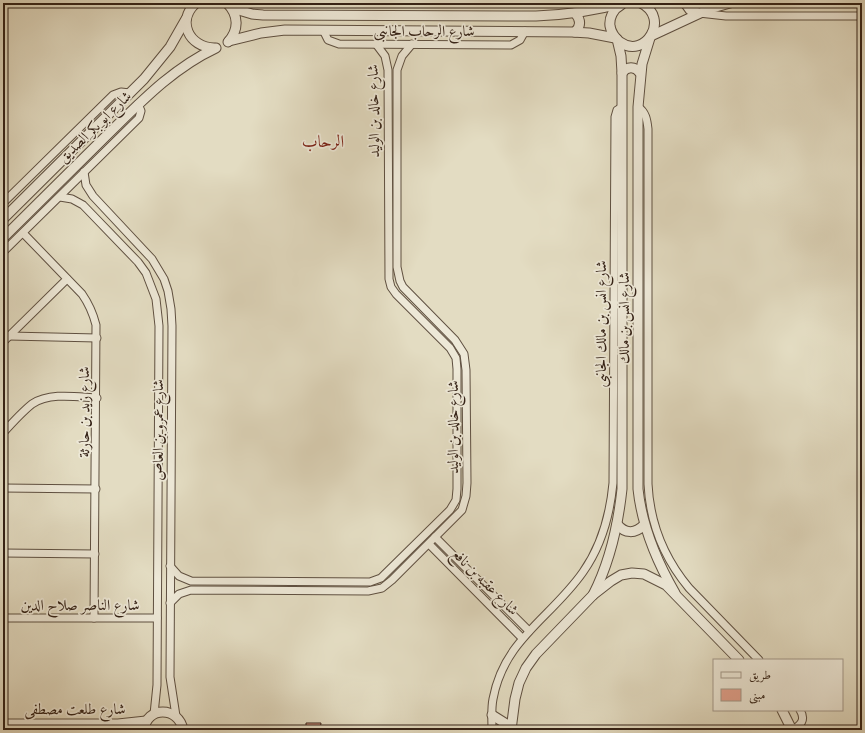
<svg xmlns="http://www.w3.org/2000/svg" width="865" height="733" font-family="'IM FELL DW Pica',Amiri,serif">
<style>
.building{fill:#e4a28e;stroke:#332116}
.lines{fill:none;stroke-linecap:round;stroke-linejoin:round}
.minor-casing{stroke:#5f5041;stroke-width:9}
.tertiary-casing{stroke:#5f5041;stroke-width:11}
.minor{stroke:#ede8d7;stroke-width:7}
.tertiary{stroke:#ede8d7;stroke-width:9}
.labels{text-anchor:middle;dominant-baseline:central;stroke-width:3.5;stroke-linejoin:round;paint-order:stroke}
.street-label{font-size:15px;fill:#332116;stroke:#ede8d7}
.quarter-label{font-size:17px;fill:#7a1f14;stroke:#ede8d7}
</style>
<rect width="100%" height="100%" fill="#e3dcc2"/>
<filter id="stains"><feTurbulence type="fractalNoise" baseFrequency=".005" numOctaves="4"/><feColorMatrix values="0 0 0 0 .2 0 0 0 0 .09 0 0 0 0 .02 0 0 0 .5 -.17"/></filter>
<radialGradient id="worn" r=".72"><stop offset=".6" stop-color="#630" stop-opacity="0"/><stop offset="1" stop-color="#630" stop-opacity=".3"/></radialGradient>
<polygon class="building" points="306,723 321,723 320,730 306,730"/>
<g class="lines">
<defs>
<g id="minor">
<polyline points="699,13 726,16 862,16"/>
<polyline points="323,30 328,40 339,44 511,45 520,40 525,31"/>
<path d="M638,107C646,112 647,120 648,129V484C650,524 664,558 689,588L759,660"/>
<polyline points="84,172 86,185 93,196 152,259 164,279 168,291 171,309 172,326 170,677 176,716"/>
<polyline points="60,197 72,199 83,205 138,262 146,273 156,299 159,326 157,685 154,714"/>
<polyline points="3,203 113,95 121,92 130,93"/>
<path d="M23,233L82,294C89,304 93,313 96,325L94,618"/>
<polyline points="3,252 139,118 141,111 138,104"/>
<polyline points="9,336 97,338"/>
<polyline points="3,342 67,279"/>
<path d="M3,433C12,423 22,412 32,404C50,392 77,397 97,398"/>
<polyline points="3,488 96,489"/>
<polyline points="435,537 529,631"/>
<polyline points="429,544 522,638"/>
<polyline points="3,553 95,554"/>
<polyline points="170,566 179,576 191,581 370,582 381,578 385,574 450,510 456,500 457,489 457,369 456,358 450,348 396,294 391,287 389,279 388,70 385,56 376,44"/>
<polyline points="170,603 179,594 191,590 368,591 382,588 392,580 462,510 466,496 467,483 466,370 464,354 455,340 403,287 400,281 397,267 397,70 402,56 412,44"/>
<polyline points="3,618 157,618"/>
<path d="M492,730C492,720 491,709 493,699C504,639 551,618 583,572C602,545 610,515 613,483L615,117L617,110L622,107"/>
<path d="M792,730C801,725 806,720 800,710"/>
</g>
<g id="tertiary">
<path d="M196,3C176,21 189,47 214,48"/>
<path d="M227,3C239,15 239,30 228,42"/>
<polyline points="685,3 690,10 699,13"/>
<path d="M621,5C613,9 609,18 610,26C611,32 615,38 620,42C645,60 671,18 641,3"/>
<path d="M232,8L252,14L263,15L536,16C566,15 594,11 623,3"/>
<path d="M575,32C581,26 581,20 575,13"/>
<polyline points="651,36 709,9 730,3"/>
<path d="M650,38L642,64L638,107V489C642,527 656,560 675,593"/>
<polyline points="229,41 261,33 285,30 572,32 589,33 615,38"/>
<path d="M622,73C627,66 635,66 640,73"/>
<polyline points="3,219 144,79 170,47 186,19"/>
<path d="M3,238C36,205 70,172 103,139C138,105 171,69 216,48"/>
<path d="M617,524C625,534 635,534 644,525"/>
<path d="M593,595C610,562 618,526 622,489V73L621,56L617,39"/>
<polyline points="782,710 792,730"/>
<polyline points="492,715 511,727"/>
<polyline points="3,724 118,724 146,721"/>
<path d="M144,730C146,706 179,706 183,730"/>
<polyline points="511,730 515,699 519,683 526,668 536,654 593,595 611,581 621,575 632,573 644,574 666,585 739,660"/>
</g>
</defs>
<use href="#minor" class="minor-casing"/>
<use href="#tertiary" class="tertiary-casing"/>
<use href="#minor" class="minor"/>
<use href="#tertiary" class="tertiary"/>
</g>
<g class="labels">
<g class="street-label">
<text x="424" y="31">شارع الرحاب الجانبى</text>
<text transform="translate(374 111) rotate(-91)">شارع خالد بن الوليد</text>
<text transform="translate(95 127) rotate(-44)">شارع ابو بكر الصديق</text>
<text transform="translate(624 318) rotate(-90)">شارع انس بن مالك</text>
<text transform="translate(601 324) rotate(-90)">شارع انس بن مالك الجانبى</text>
<text transform="translate(84 412) rotate(-90)">شارع زيد بن حارثة</text>
<text transform="translate(453 427) rotate(-90)">شارع خالد بن الوليد</text>
<text transform="translate(158 430) rotate(-90)">شارع عمرو بن العاص</text>
<text transform="translate(485 582) rotate(45)">شارع عقبه بن نافع</text>
<text x="80" y="605">شارع الناصر صلاح الدين</text>
<text x="75" y="709">شارع طلعت مصطفى</text>
</g>
<g class="quarter-label">
<text x="323" y="142">الرحاب</text>
</g>
</g>
<rect width="865" height="733" fill="none" stroke="#e3dcc2" stroke-width="16"/>
<rect x="4" y="4" width="857" height="725" fill="none" stroke="#332116" stroke-width="2"/>
<rect x="8" y="8" width="849" height="717" fill="none" stroke="#332116"/>
<rect x="713" y="659" width="130" height="52" fill="#ede8d7" stroke="#a3988a"/>
<rect x="721" y="672" width="20" height="6" fill="#ede8d7" stroke="#a3988a"/>
<text x="749" y="679" font-size="12" fill="#332116">طريق</text>
<rect x="721" y="689" width="20" height="12" fill="#e4a28e" stroke="#a3988a"/>
<text x="749" y="699" font-size="12" fill="#332116">مبنى</text>
<rect width="100%" height="100%" filter="url(#stains)"/>
<rect width="100%" height="100%" fill="url(#worn)"/>
</svg>
